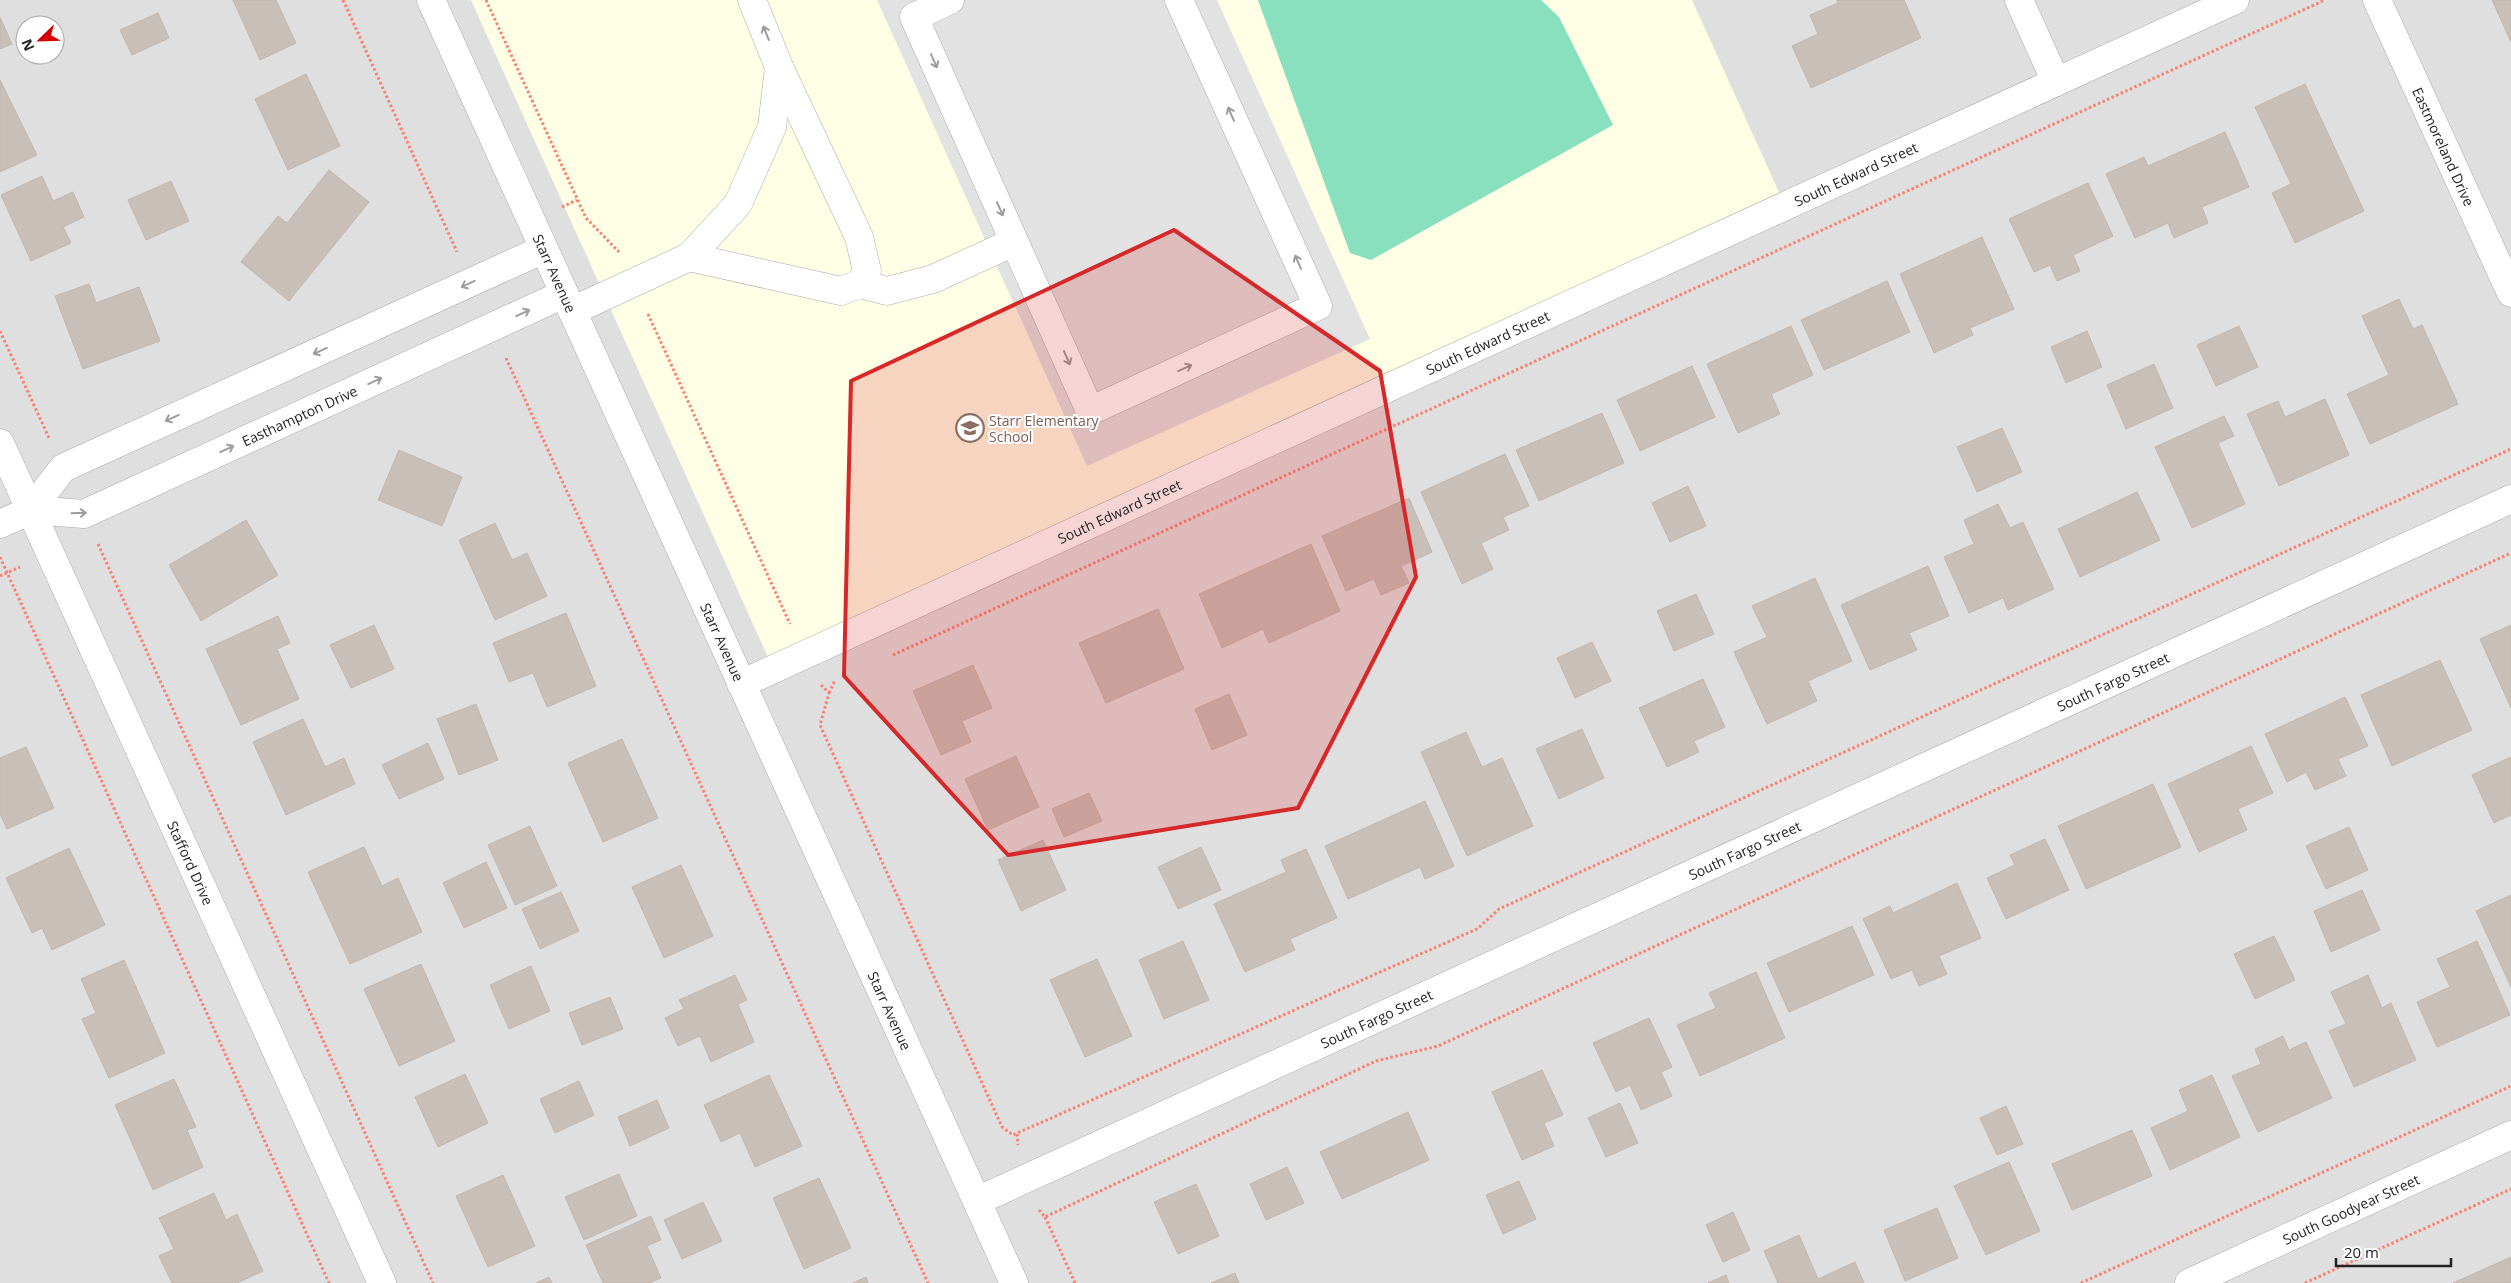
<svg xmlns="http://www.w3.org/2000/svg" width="2511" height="1283" font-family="'Open Sans',sans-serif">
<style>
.residential{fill:#e0dfdf;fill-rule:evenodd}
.education{fill:#ffffe5}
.pitch{fill:#88e0be}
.parking{fill:#e2e2e2}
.building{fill:#c7bfb8;stroke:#c4b6ab}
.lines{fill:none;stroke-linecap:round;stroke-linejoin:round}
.minor-casing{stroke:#a9a9a9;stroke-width:29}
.path{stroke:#fa8072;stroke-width:3;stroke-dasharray:2.5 2.5;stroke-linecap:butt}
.minor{stroke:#fff;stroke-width:28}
.oneway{stroke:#9c9c9c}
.marked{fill:#d62828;fill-opacity:0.2;stroke:#d62828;stroke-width:4;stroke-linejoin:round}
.labels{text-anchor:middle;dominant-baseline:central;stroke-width:4;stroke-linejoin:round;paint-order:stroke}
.street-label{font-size:14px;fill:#222;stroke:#fff}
.education-label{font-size:14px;fill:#785e54;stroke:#fff;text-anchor:start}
</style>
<rect width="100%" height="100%" fill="#f2efe9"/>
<path class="residential" d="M0,0H2511V1283H0ZM25,25H55V55H25Z"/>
<polygon class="education" points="471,0 1692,0 1782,199 768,657"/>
<polygon class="pitch" points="1258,0 1541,0 1559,17 1613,125 1371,260 1350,253"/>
<polygon class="parking" points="877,0 1217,0 1370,339 1087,466"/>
<g class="building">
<polygon points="233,0 276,0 296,43 260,60"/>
<polygon points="1837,0 1904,0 1921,38 1811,88 1792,46 1818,34 1810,15 1838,3"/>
<polygon points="2492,0 2511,0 2511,42"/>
<polygon points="158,13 169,38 132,55 120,30"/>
<polygon points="0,17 12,44 0,49"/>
<polygon points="306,74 340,146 288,170 255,99"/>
<polygon points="0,80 37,155 0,172"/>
<polygon points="2305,84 2364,211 2295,243 2272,193 2291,184 2255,107"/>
<polygon points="2225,132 2249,187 2202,207 2208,223 2174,238 2168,223 2135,238 2106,174 2144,157 2148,166"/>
<polygon points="329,170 369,202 289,301 241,262 278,216 287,223"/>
<polygon points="42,176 53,201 73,192 84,217 63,227 71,243 31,261 1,195"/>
<polygon points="171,181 189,221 146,240 128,200"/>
<polygon points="2088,183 2113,236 2073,255 2080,271 2057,281 2050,265 2034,272 2009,219"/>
<polygon points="1982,237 2014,309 1970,328 1973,335 1934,353 1900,274"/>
<polygon points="1887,281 1910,332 1824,370 1801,320"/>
<polygon points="89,284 96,303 139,287 160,341 83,369 55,296"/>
<polygon points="2399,299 2413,329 2422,325 2458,404 2370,444 2347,394 2389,375 2362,316"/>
<polygon points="1791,326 1813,375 1771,394 1780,414 1738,433 1707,364"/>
<polygon points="2239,326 2258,367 2216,386 2197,345"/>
<polygon points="2087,331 2102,367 2066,383 2051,347"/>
<polygon points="2154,364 2173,408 2126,429 2107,385"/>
<polygon points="1692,366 1715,417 1640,451 1617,400"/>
<polygon points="2325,399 2349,455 2279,486 2247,414 2278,401 2285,417"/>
<polygon points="1602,413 1624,463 1539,501 1516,450"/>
<polygon points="2224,416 2234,436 2218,443 2245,504 2192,528 2155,447"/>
<polygon points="2002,428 2022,472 1977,492 1957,447"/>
<polygon points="399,450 462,477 442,526 378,500"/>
<polygon points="1505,454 1529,506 1503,517 1509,530 1481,543 1493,569 1462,584 1421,492"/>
<polygon points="1688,486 1706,526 1670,542 1652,503"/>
<polygon points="2137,492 2160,540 2080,577 2058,529"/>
<polygon points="1409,498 1432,552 1401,566 1409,583 1381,595 1374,579 1346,591 1322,536"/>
<polygon points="1998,504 2010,528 2023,522 2054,589 2008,610 2003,598 1969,613 1944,557 1974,544 1964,520"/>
<polygon points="246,520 278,575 201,621 169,565"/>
<polygon points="495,523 512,560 527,553 547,596 495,620 459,540"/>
<polygon points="1311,544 1340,611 1269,643 1263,629 1222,648 1199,594"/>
<polygon points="1928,566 1949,616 1909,633 1917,650 1870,670 1841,605"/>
<polygon points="1815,578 1852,661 1808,681 1817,701 1767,724 1734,652 1767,637 1752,606"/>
<polygon points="1696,594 1714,634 1674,651 1657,611"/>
<polygon points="1158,609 1184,669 1106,703 1079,643"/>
<polygon points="566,613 596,686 547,707 533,673 509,682 493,643"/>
<polygon points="278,616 290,643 277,649 299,699 241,725 206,649"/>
<polygon points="374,625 394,669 351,688 330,645"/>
<polygon points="2511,625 2511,708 2480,639"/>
<polygon points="1592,642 1611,681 1575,698 1557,658"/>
<polygon points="2440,660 2472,730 2392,766 2361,695"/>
<polygon points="973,665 992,708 962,721 971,742 941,755 913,691"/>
<polygon points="1703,679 1725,727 1694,741 1699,752 1667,767 1639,708"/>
<polygon points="1229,694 1247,735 1212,750 1195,709"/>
<polygon points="2345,697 2368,746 2338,759 2346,776 2315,790 2306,772 2287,782 2265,734"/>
<polygon points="476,704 498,760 459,775 437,719"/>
<polygon points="303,719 325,767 344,758 355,784 286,815 253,742"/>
<polygon points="1582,729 1604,778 1559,799 1536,749"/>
<polygon points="1466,732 1482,767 1502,758 1533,826 1467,856 1421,752"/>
<polygon points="622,739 658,818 603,842 568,763"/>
<polygon points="428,743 444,779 399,799 382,765"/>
<polygon points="2251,746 2273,793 2238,809 2247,830 2199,852 2168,784"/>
<polygon points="26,747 54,808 7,829 0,814 0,758"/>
<polygon points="1016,756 1039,807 988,830 965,779"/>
<polygon points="2511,757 2511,815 2494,823 2472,775"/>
<polygon points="2153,784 2181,847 2086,889 2058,826"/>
<polygon points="1089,793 1102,821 1064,837 1052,809"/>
<polygon points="1425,801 1454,866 1425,879 1420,867 1348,899 1325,846"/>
<polygon points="530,826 557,886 515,905 488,845"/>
<polygon points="2349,827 2368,870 2326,889 2306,846"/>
<polygon points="2045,839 2069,890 2006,919 1987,878 2015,865 2010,855"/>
<polygon points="1043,840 1066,890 1021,911 998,860"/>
<polygon points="364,847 382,886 398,878 422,932 350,964 308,872"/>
<polygon points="1201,847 1221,890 1178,909 1158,867"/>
<polygon points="69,848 105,925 52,950 42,928 32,933 6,878"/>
<polygon points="1306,849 1337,918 1290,939 1295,950 1245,972 1214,904 1286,872 1281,860"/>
<polygon points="486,862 507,908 464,928 443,883"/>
<polygon points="681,865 713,936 664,958 632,887"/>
<polygon points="1957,883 1981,938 1939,956 1947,974 1919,986 1912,970 1891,979 1863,919 1890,906 1893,913"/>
<polygon points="2362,890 2380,930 2331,952 2314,911"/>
<polygon points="561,892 579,931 540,949 522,909"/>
<polygon points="2511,895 2511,987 2476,911"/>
<polygon points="1852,926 1874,975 1789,1012 1767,963"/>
<polygon points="2274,936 2295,980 2255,999 2234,954"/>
<polygon points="1183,941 1209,1000 1164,1019 1139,960"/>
<polygon points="2477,941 2510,1015 2437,1047 2417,1002 2450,987 2437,959"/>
<polygon points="1097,959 1132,1036 1085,1057 1050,980"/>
<polygon points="124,960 165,1053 109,1078 82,1019 96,1013 81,979"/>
<polygon points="421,964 455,1041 399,1066 364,989"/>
<polygon points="531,966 550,1011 509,1029 490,985"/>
<polygon points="1756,972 1785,1038 1700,1076 1677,1025 1716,1008 1709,993"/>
<polygon points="735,975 747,1000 738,1004 754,1042 711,1062 700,1036 678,1046 665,1018 684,1009 679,1000"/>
<polygon points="2368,975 2382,1008 2391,1003 2416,1060 2354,1087 2329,1031 2346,1024 2331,992"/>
<polygon points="610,997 623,1029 582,1045 569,1013"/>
<polygon points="1649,1018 1672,1067 1661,1072 1672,1096 1641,1110 1630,1085 1616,1092 1593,1043"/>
<polygon points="2283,1036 2289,1050 2306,1042 2332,1098 2258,1132 2232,1076 2261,1064 2255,1049"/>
<polygon points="1542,1070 1563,1115 1544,1123 1554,1146 1522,1160 1492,1092"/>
<polygon points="465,1074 488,1123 438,1147 415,1097"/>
<polygon points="769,1075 802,1146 755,1167 740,1133 721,1142 704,1105"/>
<polygon points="2212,1075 2240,1137 2170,1170 2151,1128 2188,1111 2179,1090"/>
<polygon points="174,1079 196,1127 187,1130 203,1167 153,1190 115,1105"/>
<polygon points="579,1081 594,1115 555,1133 540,1099"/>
<polygon points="657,1100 669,1128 630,1146 618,1117"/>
<polygon points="1620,1103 1638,1143 1606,1157 1588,1118"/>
<polygon points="2006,1106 2023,1144 1997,1155 1980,1118"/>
<polygon points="1408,1112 1429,1160 1342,1199 1320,1152"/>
<polygon points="2132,1130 2152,1176 2072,1210 2052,1164"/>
<polygon points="2009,1162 2040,1231 1986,1255 1954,1186"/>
<polygon points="1287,1167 1304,1203 1266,1220 1250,1184"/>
<polygon points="619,1174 637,1216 584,1240 565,1197"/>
<polygon points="503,1175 535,1246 488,1267 456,1196"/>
<polygon points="819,1178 851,1248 804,1269 773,1198"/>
<polygon points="1519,1181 1536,1219 1503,1234 1486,1195"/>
<polygon points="1196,1184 1219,1236 1178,1254 1154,1202"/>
<polygon points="214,1193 226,1220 237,1214 263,1271 237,1283 172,1283 159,1256 174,1249 159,1218"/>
<polygon points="703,1202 722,1241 682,1259 664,1220"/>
<polygon points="1937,1208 1958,1258 1905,1281 1884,1230"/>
<polygon points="1733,1212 1750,1250 1723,1262 1706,1225"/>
<polygon points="651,1216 661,1240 647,1246 661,1278 650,1283 603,1283 586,1245"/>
<polygon points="1799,1235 1818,1279 1855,1262 1864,1283 1778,1283 1764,1251"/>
<polygon points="2511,1257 2511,1283 2453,1283"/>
<polygon points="1235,1273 1239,1283 1211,1283"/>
<polygon points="1726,1275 1729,1283 1708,1283"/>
<polygon points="549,1277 552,1283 536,1283"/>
<polygon points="866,1277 868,1283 853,1283"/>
</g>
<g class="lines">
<defs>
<g id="minor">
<path id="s1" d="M431,0L1014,1283"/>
<polyline points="950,0 914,17 1090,411 1318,306 1179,0"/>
<polyline points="2019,0 2056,82"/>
<path id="s2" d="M2377,0L2511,293"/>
<polyline points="689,257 841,291 860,284 867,271 859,237 779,67 752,0"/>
<polyline points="860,284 887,291 933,279 1014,242"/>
<polyline points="572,311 689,257 738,204 772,127 779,67"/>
<path id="s3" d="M0,443L382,1283"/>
<path id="s4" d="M31,510L84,514L564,294"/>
<polyline points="0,524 31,510 63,468 544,249"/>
<path id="s5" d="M741,684L2235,0"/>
<path id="s6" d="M977,1201L2511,499"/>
<path id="s7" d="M2189,1283L2511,1135"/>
</g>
</defs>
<use href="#minor" class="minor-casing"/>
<g class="path">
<polyline points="343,0 457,252"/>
<polyline points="486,0 586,218 619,252"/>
<polyline points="562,207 577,200"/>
<polyline points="648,314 790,624"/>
<polyline points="0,331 49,438"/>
<polyline points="506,358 928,1283"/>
<polyline points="98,544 433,1283"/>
<polyline points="0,557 329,1283"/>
<polyline points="0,576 20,567"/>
<polyline points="893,655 2325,0"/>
<polyline points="821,685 829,693 820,725 1002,1127 1013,1135 1477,929 1499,909 2511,449"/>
<polyline points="829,693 835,680"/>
<polyline points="1017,1134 1018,1145"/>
<polyline points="1039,1210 1045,1217 1376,1061 1438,1046 2511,553"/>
<polyline points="1045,1217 1075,1283"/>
<polyline points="2081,1283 2511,1086"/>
<polyline points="2305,1283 2511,1189"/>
</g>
<use href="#minor" class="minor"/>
</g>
<defs><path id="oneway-shaft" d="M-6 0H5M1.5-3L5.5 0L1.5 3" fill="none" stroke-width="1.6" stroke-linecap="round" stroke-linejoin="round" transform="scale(1.25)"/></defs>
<g class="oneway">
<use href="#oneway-shaft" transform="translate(766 33) rotate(-112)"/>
<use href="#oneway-shaft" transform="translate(934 61) rotate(66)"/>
<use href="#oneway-shaft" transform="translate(1231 114) rotate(-114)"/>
<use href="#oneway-shaft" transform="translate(1000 209) rotate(66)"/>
<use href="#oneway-shaft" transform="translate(1298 262) rotate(-114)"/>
<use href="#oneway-shaft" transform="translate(468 284) rotate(155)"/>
<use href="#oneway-shaft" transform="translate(523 313) rotate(-25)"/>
<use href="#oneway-shaft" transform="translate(320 351) rotate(156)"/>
<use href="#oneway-shaft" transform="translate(1067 358) rotate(66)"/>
<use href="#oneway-shaft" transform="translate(1185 368) rotate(-25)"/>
<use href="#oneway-shaft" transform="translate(375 381) rotate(-25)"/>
<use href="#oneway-shaft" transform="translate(172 418) rotate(156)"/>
<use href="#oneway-shaft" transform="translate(227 449) rotate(-25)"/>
<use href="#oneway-shaft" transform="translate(79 513) rotate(-2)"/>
</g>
<path class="marked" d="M1174,230L1380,371L1416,577L1298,808L1008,855L844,676L851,381Z"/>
<defs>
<symbol id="school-ring" viewBox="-11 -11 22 22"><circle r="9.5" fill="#fff" stroke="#8d6e63" stroke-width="1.5"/><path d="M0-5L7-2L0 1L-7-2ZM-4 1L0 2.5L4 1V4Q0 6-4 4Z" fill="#8d6e63"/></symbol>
</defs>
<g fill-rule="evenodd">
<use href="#school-ring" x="954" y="412" width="32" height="32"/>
</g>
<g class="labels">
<g class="street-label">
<text stroke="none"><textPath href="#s2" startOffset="161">Eastmoreland Drive</textPath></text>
<text stroke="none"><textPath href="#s5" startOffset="1226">South Edward Street</textPath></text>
<text stroke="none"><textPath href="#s1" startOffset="300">Starr Avenue</textPath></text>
<text stroke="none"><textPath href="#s5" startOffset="821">South Edward Street</textPath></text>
<text stroke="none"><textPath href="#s4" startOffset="290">Easthampton Drive</textPath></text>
<text stroke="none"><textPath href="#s5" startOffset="416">South Edward Street</textPath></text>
<text stroke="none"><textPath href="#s1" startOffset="705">Starr Avenue</textPath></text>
<text stroke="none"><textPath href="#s6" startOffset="1249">South Fargo Street</textPath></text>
<text stroke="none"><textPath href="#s6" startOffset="844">South Fargo Street</textPath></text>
<text stroke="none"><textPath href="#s3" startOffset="461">Stafford Drive</textPath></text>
<text stroke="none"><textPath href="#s1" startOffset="1110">Starr Avenue</textPath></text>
<text stroke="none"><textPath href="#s6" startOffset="439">South Fargo Street</textPath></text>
<text stroke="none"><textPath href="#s7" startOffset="178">South Goodyear Street</textPath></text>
</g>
<g class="education-label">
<text x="989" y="420">Starr Elementary<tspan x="989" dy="16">School</tspan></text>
</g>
</g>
<g transform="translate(40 40) rotate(247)"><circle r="24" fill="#ffffff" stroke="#a7a7a7"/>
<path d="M0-4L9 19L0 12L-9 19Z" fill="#d40000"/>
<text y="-8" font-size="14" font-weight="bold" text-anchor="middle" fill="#222222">N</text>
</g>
<path d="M2336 1258v8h115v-8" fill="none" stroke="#222222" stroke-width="2.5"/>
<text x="2344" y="1258" font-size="15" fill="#222222" stroke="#ffffff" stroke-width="4" paint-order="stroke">20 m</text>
</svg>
